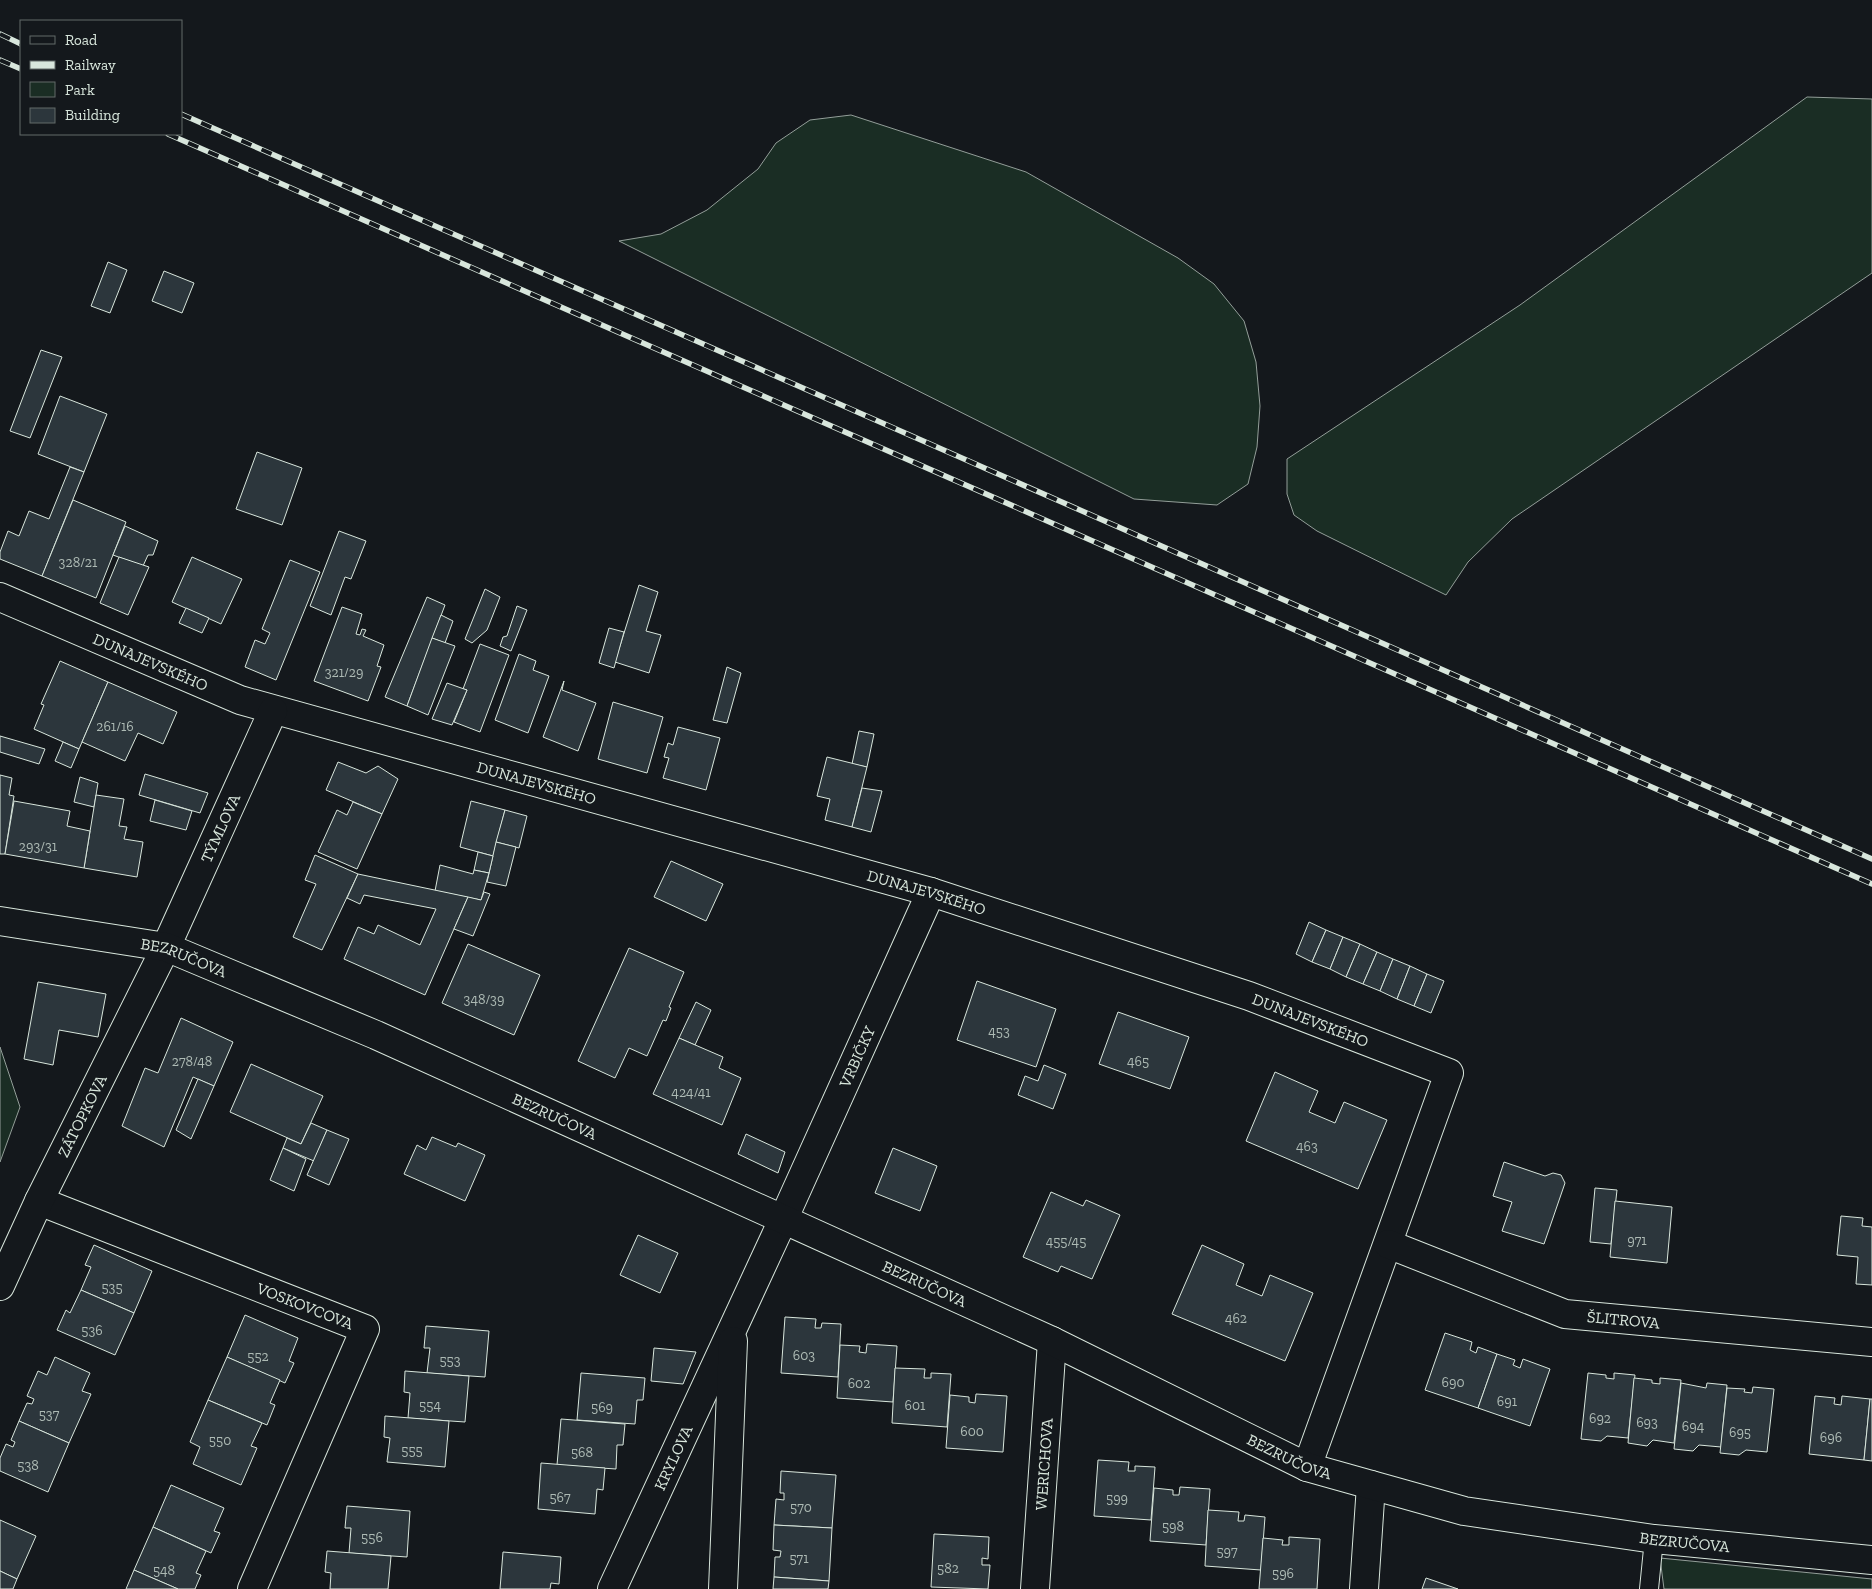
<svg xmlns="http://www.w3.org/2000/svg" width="1872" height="1589" font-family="'Zilla Slab',serif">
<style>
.green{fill:#1a2d24;stroke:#939e99}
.building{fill:#2c363c;stroke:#d8e6dc}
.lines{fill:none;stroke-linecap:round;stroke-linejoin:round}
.service-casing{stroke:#d8e6dc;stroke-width:20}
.minor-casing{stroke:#d8e6dc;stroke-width:30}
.tertiary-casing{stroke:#d8e6dc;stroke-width:30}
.service{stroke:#14181c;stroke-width:18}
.minor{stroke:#14181c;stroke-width:28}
.tertiary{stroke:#14181c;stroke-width:28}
.rail-casing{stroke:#d8e6dc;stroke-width:5.5}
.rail{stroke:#14181c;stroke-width:4;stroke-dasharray:11;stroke-linecap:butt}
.labels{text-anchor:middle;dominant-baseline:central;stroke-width:4;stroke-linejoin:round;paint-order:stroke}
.number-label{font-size:14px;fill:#adbab4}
.street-label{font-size:16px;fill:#d8e6dc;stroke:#14181c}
</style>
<rect width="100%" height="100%" fill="#14181c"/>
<g class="green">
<polygon points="1807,97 1872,99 1872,273 1512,519 1468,562 1446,595 1317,531 1294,515 1287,494 1287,459 1520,305"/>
<polygon points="851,115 1026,172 1178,258 1214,284 1244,321 1256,362 1260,406 1257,447 1248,484 1217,505 1134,499 619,241 661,234 707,210 758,169 776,143 810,120"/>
<polygon points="0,1047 20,1107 0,1162"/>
<polygon points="1660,1558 1872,1579 1872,1589 1664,1589"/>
</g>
<g class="building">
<polygon points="108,262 127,270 110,313 91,306"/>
<polygon points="164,271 194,283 182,313 152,301"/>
<polygon points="41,350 62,357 30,438 10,431"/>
<polygon points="60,396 107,414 84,472 38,454"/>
<polygon points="257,452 302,468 282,525 236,509"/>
<polygon points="70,467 84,472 42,576 0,559 0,552 8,531 19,536 29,511 49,519"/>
<polygon points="73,500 126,522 96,598 42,576"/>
<polygon points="125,526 158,541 153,555 148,555 143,566 113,555"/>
<polygon points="339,531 366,541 351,579 345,577 331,615 310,606"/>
<polygon points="119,557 149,567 128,615 100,603"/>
<polygon points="192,557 242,579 221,624 172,602"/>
<polygon points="290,560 320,572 276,680 245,667 255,640 265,644 270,633 262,629"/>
<polygon points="639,585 658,592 646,631 661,635 649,673 615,662"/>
<polygon points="485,589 500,597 487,630 472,643 465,639"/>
<polygon points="427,597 445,605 407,706 385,697"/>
<polygon points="517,606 527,610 511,651 500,646 503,637 507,636"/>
<polygon points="342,607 362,614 356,634 360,635 362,629 366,630 363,636 384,645 377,666 381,667 368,701 314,681"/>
<polygon points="186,608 209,618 202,633 179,623"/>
<polygon points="441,615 453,621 445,643 432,638"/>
<polygon points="609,628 624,632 614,668 599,663"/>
<polygon points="432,638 455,646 428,715 407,706"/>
<polygon points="480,644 509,655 480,732 454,722 467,690 463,689"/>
<polygon points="519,654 536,661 533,670 549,676 528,733 495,720"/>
<polygon points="60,661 108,682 79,749 34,729 44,705 41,704"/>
<polygon points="727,667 741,673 727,723 713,720"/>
<polygon points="564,681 562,690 596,703 578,751 543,737"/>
<polygon points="108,682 177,712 163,744 138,733 125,761 82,742"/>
<polygon points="447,683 467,690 452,725 432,719"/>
<polygon points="613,702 663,717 647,773 598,759"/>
<polygon points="678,727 720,738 706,790 663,778 669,758 664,757 668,743 673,745"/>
<polygon points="859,731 874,734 867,767 852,764"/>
<polygon points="0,736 45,749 39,764 0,752"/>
<polygon points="63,742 79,749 71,768 55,761"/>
<polygon points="827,757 867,767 852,827 825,820 830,799 817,796"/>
<polygon points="338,762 366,773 378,766 398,779 382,814 326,790"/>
<polygon points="145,774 208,793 200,813 139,795"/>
<polygon points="0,775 12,778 9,795 14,796 5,854 0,854"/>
<polygon points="80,777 98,783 94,807 74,802"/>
<polygon points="862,788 882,791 871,832 852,827"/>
<polygon points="96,795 124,799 119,826 127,827 124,839 143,842 137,877 84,868"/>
<polygon points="155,800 192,811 186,830 150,821"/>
<polygon points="14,801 70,811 67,826 90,831 84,868 5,854"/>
<polygon points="471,801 505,810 493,856 460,847"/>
<polygon points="353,802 382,814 357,869 318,852 337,810 347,815"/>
<polygon points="505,810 527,816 519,848 496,842"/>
<polygon points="496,842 516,847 506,886 487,882"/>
<polygon points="478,852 493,856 489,873 474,870"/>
<polygon points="315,855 358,874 322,950 293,937 316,884 305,880"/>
<polygon points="671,861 723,884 706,921 654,897"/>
<polygon points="440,865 473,874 474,870 489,873 481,900 435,891"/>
<polygon points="358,874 468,897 425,995 344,959 358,927 374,934 378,925 420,945 436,909 364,895 360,904 347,898"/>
<polygon points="484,892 490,894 473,936 454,929 468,897 481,900"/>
<polygon points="1309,922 1326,930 1312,962 1296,954"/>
<polygon points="1326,930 1343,937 1330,969 1312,962"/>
<polygon points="1343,937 1360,944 1346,977 1330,969"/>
<polygon points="468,944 540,975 514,1035 442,1003"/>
<polygon points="1360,944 1377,952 1363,984 1346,977"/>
<polygon points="629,948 684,972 669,1007 671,1008 666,1021 663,1020 647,1056 629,1048 615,1078 578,1061"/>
<polygon points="1377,952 1393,959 1380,991 1363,984"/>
<polygon points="1393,959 1410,966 1397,999 1380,991"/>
<polygon points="1410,966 1427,974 1414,1006 1397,999"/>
<polygon points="1427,974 1444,981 1431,1013 1414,1006"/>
<polygon points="977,981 1056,1009 1036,1067 957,1040"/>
<polygon points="38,982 106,994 98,1037 59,1030 53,1065 24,1059"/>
<polygon points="696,1002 711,1010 695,1045 679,1038"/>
<polygon points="1118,1012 1189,1037 1170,1089 1099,1064"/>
<polygon points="181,1018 233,1042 214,1086 193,1077 164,1147 122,1126 145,1068 158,1073"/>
<polygon points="679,1038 723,1057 719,1068 741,1078 722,1125 653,1094"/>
<polygon points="251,1064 323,1096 301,1144 230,1112"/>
<polygon points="1044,1065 1066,1074 1053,1109 1018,1095 1025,1076 1038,1081"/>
<polygon points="1275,1072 1318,1091 1309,1112 1335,1123 1344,1102 1387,1120 1358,1189 1246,1141"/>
<polygon points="198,1079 214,1086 191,1139 176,1130"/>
<polygon points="311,1123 327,1130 314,1161 283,1148 287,1138 301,1144"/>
<polygon points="327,1130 349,1139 329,1185 307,1175"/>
<polygon points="746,1134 785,1152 778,1173 738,1154"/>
<polygon points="432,1137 456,1147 458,1143 485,1155 465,1201 404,1174 417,1145 426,1150"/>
<polygon points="283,1148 306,1159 294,1191 270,1180"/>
<polygon points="893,1148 937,1166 920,1211 875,1193"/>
<polygon points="1504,1162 1545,1176 1553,1173 1561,1175 1565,1183 1544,1244 1502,1231 1512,1202 1493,1196"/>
<polygon points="1595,1188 1617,1190 1611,1244 1590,1242"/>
<polygon points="1051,1192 1083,1206 1086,1200 1120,1215 1092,1279 1061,1266 1058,1272 1023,1257"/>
<polygon points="1615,1201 1672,1207 1667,1263 1610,1257"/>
<polygon points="1841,1216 1863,1218 1862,1226 1872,1227 1872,1285 1856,1284 1858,1257 1837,1255"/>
<polygon points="638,1235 678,1253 660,1293 620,1275"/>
<polygon points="94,1245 152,1271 134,1313 81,1290 91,1267 85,1265"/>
<polygon points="1202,1245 1244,1264 1236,1285 1262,1296 1270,1275 1313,1293 1285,1361 1172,1314"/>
<polygon points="81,1290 134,1313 115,1355 57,1330 66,1310 70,1313"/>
<polygon points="245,1315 298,1338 289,1361 294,1363 285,1383 227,1357"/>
<polygon points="785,1317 816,1319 815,1328 821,1328 822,1323 841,1324 838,1377 781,1373"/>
<polygon points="426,1326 489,1331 485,1377 427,1373 430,1348 424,1348"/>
<polygon points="1445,1333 1472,1342 1470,1350 1476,1353 1478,1347 1497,1354 1478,1408 1425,1390"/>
<polygon points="867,1344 897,1346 893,1402 837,1398 840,1345 860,1346 859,1352 866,1353"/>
<polygon points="654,1348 696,1352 683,1384 651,1381"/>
<polygon points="1497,1354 1515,1360 1513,1365 1520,1368 1523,1359 1550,1369 1530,1426 1478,1408"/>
<polygon points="55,1357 90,1373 82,1391 91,1394 69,1443 19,1421 27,1403 32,1404 34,1399 27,1396 38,1371 47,1375"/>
<polygon points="227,1357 280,1380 270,1403 275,1405 267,1425 208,1400"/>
<polygon points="895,1368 925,1369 924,1378 931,1378 931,1373 951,1374 947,1427 892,1423"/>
<polygon points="405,1371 469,1376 465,1422 408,1418 410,1393 404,1392"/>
<polygon points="581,1373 645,1378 643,1400 637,1400 635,1424 577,1420"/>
<polygon points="1588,1373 1606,1375 1606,1378 1614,1379 1614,1373 1635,1375 1628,1438 1607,1436 1601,1441 1581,1439"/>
<polygon points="1634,1378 1652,1380 1652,1383 1660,1384 1660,1378 1681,1380 1674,1443 1653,1440 1647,1446 1628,1443"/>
<polygon points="1681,1383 1706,1388 1707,1383 1727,1385 1721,1447 1699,1445 1693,1451 1674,1449"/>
<polygon points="1753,1387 1774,1389 1767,1452 1746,1450 1739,1455 1720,1453 1727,1388 1745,1389 1744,1392 1752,1393"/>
<polygon points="976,1394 1007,1396 1003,1452 946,1448 950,1395 969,1397 969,1402 975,1403"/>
<polygon points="1815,1396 1835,1398 1834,1404 1841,1405 1842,1396 1870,1399 1864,1460 1809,1454"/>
<polygon points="1870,1399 1872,1399 1872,1461 1864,1460"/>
<polygon points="208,1400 262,1423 251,1446 257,1448 241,1485 193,1464 200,1447 190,1442"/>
<polygon points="385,1416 449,1421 445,1467 387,1462 390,1438 384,1437"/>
<polygon points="561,1419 625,1424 623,1445 617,1445 616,1469 557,1465"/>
<polygon points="19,1421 69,1443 48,1492 0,1471 0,1458 6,1444 13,1447 15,1442 11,1440"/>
<polygon points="1098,1460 1129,1462 1128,1471 1135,1471 1135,1466 1155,1467 1151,1520 1094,1516"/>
<polygon points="541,1463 605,1468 603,1490 597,1489 595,1514 538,1509"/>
<polygon points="781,1471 836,1475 832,1528 774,1525 776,1499 784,1500 784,1493 780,1493"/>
<polygon points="171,1485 224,1508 214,1531 220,1533 211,1553 153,1527"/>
<polygon points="1180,1487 1210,1489 1206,1545 1150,1541 1154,1488 1173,1490 1173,1495 1179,1495"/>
<polygon points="347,1506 410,1511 407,1557 349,1553 351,1528 345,1528"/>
<polygon points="1208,1510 1239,1512 1238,1521 1244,1521 1245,1515 1265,1517 1261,1570 1205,1566"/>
<polygon points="0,1520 36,1536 17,1579 0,1571"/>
<polygon points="774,1525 832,1528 829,1581 774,1577 775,1557 780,1557 781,1551 773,1550"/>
<polygon points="153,1527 206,1551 196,1573 201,1575 195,1589 178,1589 134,1570"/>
<polygon points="934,1534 989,1537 988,1559 982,1558 982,1565 990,1565 988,1589 931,1587"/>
<polygon points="1289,1537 1320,1539 1317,1589 1259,1589 1263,1538 1283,1540 1282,1545 1289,1545"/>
<polygon points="327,1551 391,1556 388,1589 330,1589 331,1573 325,1572"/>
<polygon points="503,1552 561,1557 559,1584 551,1583 550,1589 500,1589"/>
<polygon points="134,1570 178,1589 126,1589"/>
<polygon points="0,1571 17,1579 13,1589 0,1589"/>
<polygon points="774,1577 829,1581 828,1589 773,1589"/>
<polygon points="1426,1578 1458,1589 1422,1589"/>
</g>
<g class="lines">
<defs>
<polyline id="service" points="1649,1589 1654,1539"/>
<g id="minor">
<path id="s1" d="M0,597L240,700L931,892L1249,996L1449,1073L1307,1467"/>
<path id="s2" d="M39,1201L365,1329L252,1589"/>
<path id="s3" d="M1388,1244L1565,1314L1872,1342"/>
<path id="s4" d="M0,1286L39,1201L166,947L273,711"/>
<path id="s5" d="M612,1589L783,1220L931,892"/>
<polyline points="723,1589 733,1341"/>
<path id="s6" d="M1035,1589L1052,1341"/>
<polyline points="1364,1589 1371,1485"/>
</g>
<g id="tertiary">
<path id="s7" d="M0,921L166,947L376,1035L1052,1341L1307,1467L1464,1511L1654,1539L1872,1560"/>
</g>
</defs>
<use href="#service" class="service-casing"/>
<use href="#minor" class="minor-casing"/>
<use href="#tertiary" class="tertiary-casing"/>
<use href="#service" class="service"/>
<use href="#minor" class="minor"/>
<use href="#tertiary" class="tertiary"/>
<defs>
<g id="rail">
<polyline points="0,34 21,44"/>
<polyline points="0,60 21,69"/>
<polyline points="181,114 1872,859"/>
<polyline points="168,134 1872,884"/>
</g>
</defs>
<use href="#rail" class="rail-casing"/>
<use href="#rail" class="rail"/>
</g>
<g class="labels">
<g class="number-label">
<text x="78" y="562">328/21</text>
<text x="344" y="672">321/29</text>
<text x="115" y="726">261/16</text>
<text x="38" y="846">293/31</text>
<text x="484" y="999">348/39</text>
<text x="999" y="1031">453</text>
<text x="192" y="1061">278/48</text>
<text x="1138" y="1061">465</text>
<text x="691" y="1092">424/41</text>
<text x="1307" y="1146">463</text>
<text x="1637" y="1240">971</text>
<text x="1066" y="1241">455/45</text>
<text x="112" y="1287">535</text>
<text x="1236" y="1318">462</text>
<text x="92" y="1330">536</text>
<text x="804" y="1355">603</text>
<text x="258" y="1356">552</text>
<text x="450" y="1360">553</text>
<text x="1453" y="1382">690</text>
<text x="859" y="1383">602</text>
<text x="1507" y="1401">691</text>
<text x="430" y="1405">554</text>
<text x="915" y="1405">601</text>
<text x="602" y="1407">569</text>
<text x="49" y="1414">537</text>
<text x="1600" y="1418">692</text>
<text x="1647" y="1422">693</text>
<text x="1693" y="1426">694</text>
<text x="972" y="1431">600</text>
<text x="1740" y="1432">695</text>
<text x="1831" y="1437">696</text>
<text x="220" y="1440">550</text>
<text x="412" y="1450">555</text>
<text x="582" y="1452">568</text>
<text x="28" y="1465">538</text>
<text x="560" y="1497">567</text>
<text x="1117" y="1498">599</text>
<text x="801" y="1507">570</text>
<text x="1173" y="1526">598</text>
<text x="372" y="1537">556</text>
<text x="1227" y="1551">597</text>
<text x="799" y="1558">571</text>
<text x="948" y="1568">582</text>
<text x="164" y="1570">548</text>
<text x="1283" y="1573">596</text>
</g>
<g class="street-label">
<text stroke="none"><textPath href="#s1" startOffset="164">DUNAJEVSKÉHO</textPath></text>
<text stroke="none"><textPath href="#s1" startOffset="569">DUNAJEVSKÉHO</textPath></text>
<text stroke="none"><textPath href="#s4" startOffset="508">TÝMLOVA</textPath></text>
<text stroke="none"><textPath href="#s1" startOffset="974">DUNAJEVSKÉHO</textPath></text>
<text stroke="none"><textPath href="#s7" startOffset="188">BEZRUČOVA</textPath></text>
<text stroke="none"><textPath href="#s1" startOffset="1379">DUNAJEVSKÉHO</textPath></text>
<text stroke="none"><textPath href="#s5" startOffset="586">VRBIČKY</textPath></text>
<text stroke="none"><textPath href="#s4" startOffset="189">ZÁTOPKOVA</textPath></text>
<text stroke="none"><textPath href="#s7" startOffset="592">BEZRUČOVA</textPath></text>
<text stroke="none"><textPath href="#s7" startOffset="998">BEZRUČOVA</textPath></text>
<text stroke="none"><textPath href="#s2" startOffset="286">VOSKOVCOVA</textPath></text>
<text stroke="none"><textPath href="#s3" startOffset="249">ŠLITROVA</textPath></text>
<text stroke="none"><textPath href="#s7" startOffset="1402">BEZRUČOVA</textPath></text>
<text stroke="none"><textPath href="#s5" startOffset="145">KRYLOVA</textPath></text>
<text stroke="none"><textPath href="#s6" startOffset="125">WERICHOVA</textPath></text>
<text stroke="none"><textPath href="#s7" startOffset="1808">BEZRUČOVA</textPath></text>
</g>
</g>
<rect x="20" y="20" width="162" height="115" fill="#14181c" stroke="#626a69"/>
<rect x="30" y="36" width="25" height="8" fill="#14181c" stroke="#626a69"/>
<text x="65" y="45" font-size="15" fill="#d8e6dc">Road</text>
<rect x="30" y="61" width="25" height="8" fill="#d8e6dc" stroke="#626a69"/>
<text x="65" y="70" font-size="15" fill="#d8e6dc">Railway</text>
<rect x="30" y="82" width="25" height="15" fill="#1a2d24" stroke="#626a69"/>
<text x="65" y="95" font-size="15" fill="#d8e6dc">Park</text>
<rect x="30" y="108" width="25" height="15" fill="#2c363c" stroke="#626a69"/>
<text x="65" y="120" font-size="15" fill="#d8e6dc">Building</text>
</svg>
